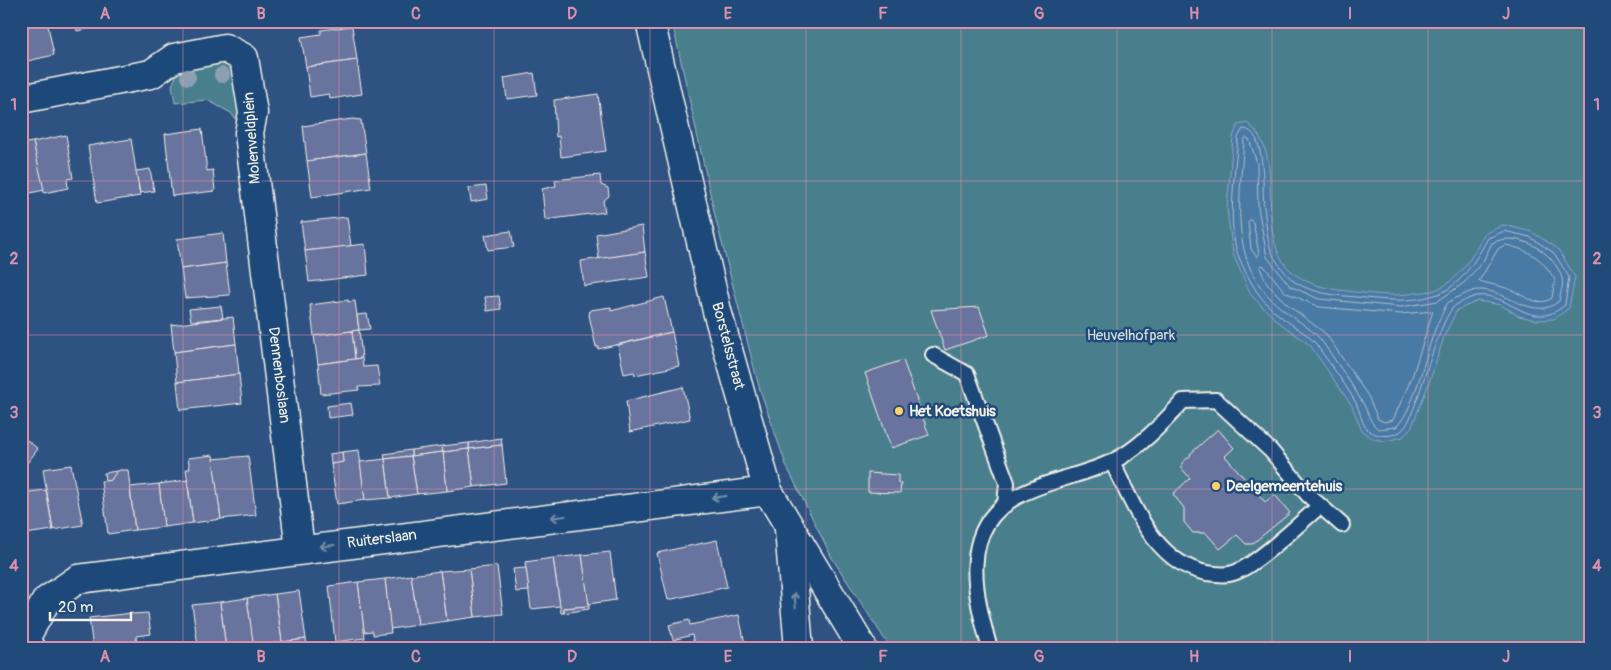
<svg xmlns="http://www.w3.org/2000/svg" width="1611" height="670" font-family="Pangolin,sans-serif">
<style>
.green{fill:#497f8d;stroke:#9eb8ba}
.water{fill:#4979a5;stroke:#8da9c0}
.lines{fill:none;stroke-linecap:round;stroke-linejoin:round}
.shore{stroke:#b0c1cd;stroke-width:1}
.building{fill:#68739e;stroke:#f4f1e8}
.service-casing{stroke:#f4f1e8;stroke-width:18}
.minor-casing{stroke:#f4f1e8;stroke-width:31}
.tertiary-casing{stroke:#f4f1e8;stroke-width:31}
.service{stroke:#1f4a7a;stroke-width:14}
.minor{stroke:#1f4a7a;stroke-width:28}
.tertiary{stroke:#1f4a7a;stroke-width:28}
.tree{fill:#8da0b2}
.oneway{stroke:#748da6}
.grid{fill:none;stroke:#de8fa9;stroke-width:1;stroke-opacity:0.55}
.poi-dot{fill:#ffd166;stroke:#1f4a7a;stroke-width:2}
.labels{text-anchor:middle;dominant-baseline:central;stroke-width:5;stroke-linejoin:round;paint-order:stroke}
.street-label{font-size:15px;fill:#f4f1e8;stroke:#1f4a7a}
.park-label{font-size:15px;fill:#dae0da;stroke:#1f4a7a}
.poi-label{font-size:15px;font-weight:bold;fill:#f4f1e8;stroke:#1f4a7a;text-anchor:start}
.neatline{fill:none;stroke:#de8fa9;stroke-width:2}
.grid-label{font-size:16px;text-anchor:middle;font-weight:bold;fill:#de8fa9}
</style>
<rect width="100%" height="100%" fill="#2e5281"/>
<filter id="ink" filterUnits="userSpaceOnUse"><feTurbulence type="fractalNoise" baseFrequency=".02" numOctaves="2"/><feDisplacementMap in="SourceGraphic" scale="10" xChannelSelector="R" yChannelSelector="G"/><feConvolveMatrix kernelMatrix="1 2 1 2 8 2 1 2 1" color-interpolation-filters="sRGB"/></filter>
<g filter="url(#ink)">
<g class="green">
<polygon points="672,21 1590,21 1590,649 891,649 832,558 786,465 759,387 716,220"/>
<polygon points="222,62 233,70 240,112 236,120 231,113 207,100 175,103 172,85 180,68"/>
</g>
<path class="water" d="M1247,123C1303,166 1222,280 1347,291C1370,294 1393,297 1416,293C1422,292 1429,292 1435,290C1458,282 1474,255 1484,234L1503,225L1532,232L1558,249L1575,277L1569,308L1554,319L1536,320L1519,316L1501,305L1478,301L1457,310L1445,334L1429,383L1412,426L1403,437L1385,441L1374,439L1362,431L1352,406L1310,345L1276,320L1251,295L1233,254L1227,209L1233,137L1238,125Z"/>
<g class="lines">
<g class="shore">
<path d="M1243,129C1267,128 1262,191 1264,207C1266,221 1267,243 1273,255C1277,263 1288,277 1295,282C1314,294 1335,295 1356,297C1383,300 1410,303 1435,295C1460,288 1477,258 1488,238L1504,231L1530,237L1554,253L1569,277L1565,305C1531,334 1510,292 1477,296C1471,297 1462,302 1456,305C1443,311 1422,388 1415,405C1411,414 1409,425 1401,431C1392,438 1374,437 1366,428C1361,421 1360,411 1356,403C1345,383 1329,363 1316,344C1307,333 1291,325 1280,316C1259,300 1248,279 1238,255C1227,224 1235,171 1238,138Z"/>
<path d="M1246,138L1249,139L1257,163L1258,207L1267,257L1290,286L1319,299L1401,307L1438,301L1465,282L1483,261L1492,243C1517,230 1554,251 1562,278C1564,284 1560,295 1559,301C1533,323 1506,288 1477,290C1473,290 1468,293 1463,295C1459,297 1453,299 1449,302C1445,305 1443,313 1440,318C1426,346 1417,407 1396,427L1378,429C1368,421 1368,410 1361,400C1349,379 1334,359 1321,340C1311,327 1284,313 1271,299C1229,257 1240,194 1244,140Z"/>
<polygon points="1250,220 1253,222 1259,254 1257,257 1251,249 1248,222"/>
<path d="M1506,245C1531,251 1542,258 1555,280L1552,298C1537,309 1520,292 1506,288C1498,285 1488,284 1479,281L1498,249Z"/>
<polygon points="1261,265 1264,266 1285,292 1319,307 1401,314 1433,311 1412,377 1393,420 1384,422 1378,419 1368,396 1326,334 1288,305 1267,284 1260,268"/>
</g>
</g>
<g class="building">
<polygon points="21,21 47,21 54,55 23,62"/>
<polygon points="75,21 109,21 110,24 77,31"/>
<polygon points="352,26 357,60 306,67 301,37 321,34 321,30"/>
<polygon points="357,60 362,94 330,99 329,94 310,97 306,67"/>
<polygon points="534,73 537,95 507,99 504,78"/>
<polygon points="598,94 606,151 561,157 559,136 556,137 554,100"/>
<polygon points="352,119 361,120 366,153 307,161 303,126"/>
<polygon points="202,129 207,171 213,170 215,191 172,196 165,134"/>
<polygon points="66,135 73,178 67,179 68,188 44,193 33,142"/>
<polygon points="131,139 140,196 97,203 88,146"/>
<polygon points="33,142 44,190 21,195 21,144"/>
<polygon points="366,153 371,188 312,197 307,161"/>
<polygon points="150,169 154,191 140,193 136,171"/>
<polygon points="600,175 601,185 608,188 609,196 603,201 605,212 545,220 542,189 556,186 555,180"/>
<polygon points="486,186 488,199 471,202 469,188"/>
<polygon points="347,217 351,246 305,251 301,222"/>
<polygon points="642,226 645,252 599,259 596,234"/>
<polygon points="511,231 514,247 488,250 485,235"/>
<polygon points="223,233 226,263 181,269 177,239"/>
<polygon points="365,244 368,275 309,282 305,251"/>
<polygon points="645,252 649,277 584,286 581,261"/>
<polygon points="226,263 230,295 185,298 181,269"/>
<polygon points="499,296 501,309 487,311 485,297"/>
<polygon points="664,297 672,332 598,349 598,346 596,347 589,315 590,310 611,307 611,311"/>
<polygon points="348,300 348,302 355,301 359,330 314,336 310,305"/>
<polygon points="221,306 223,318 191,321 189,309"/>
<polygon points="979,307 989,335 945,350 931,310"/>
<polygon points="367,314 370,329 359,330 357,315"/>
<polygon points="233,317 236,344 174,352 171,325"/>
<polygon points="359,330 362,358 355,359 352,331"/>
<polygon points="352,331 355,359 318,364 314,336"/>
<polygon points="672,332 679,366 635,375 634,372 624,374 618,345"/>
<polygon points="236,344 239,374 177,382 174,352"/>
<polygon points="362,358 363,367 377,366 380,386 358,387 359,390 321,394 318,364"/>
<polygon points="903,360 929,435 891,448 865,373"/>
<polygon points="239,374 242,403 180,410 177,382"/>
<polygon points="683,387 690,419 630,432 626,401"/>
<polygon points="351,403 353,415 328,418 327,406"/>
<polygon points="1218,429 1234,448 1225,456 1265,502 1275,495 1290,513 1252,544 1246,544 1237,535 1220,549 1206,533 1193,533 1184,522 1184,508 1173,494 1190,478 1182,469 1182,463 1191,455 1190,454"/>
<polygon points="501,438 502,445 469,449 469,443"/>
<polygon points="27,440 38,449 21,471 21,448"/>
<polygon points="469,443 469,449 443,452 442,446"/>
<polygon points="502,445 506,483 474,487 469,449"/>
<polygon points="442,446 443,452 411,456 411,450"/>
<polygon points="469,449 474,487 447,491 443,452"/>
<polygon points="359,450 365,500 337,504 331,464 343,462 342,452"/>
<polygon points="411,450 411,456 385,459 384,454"/>
<polygon points="342,452 343,462 331,464 330,454"/>
<polygon points="443,452 447,491 417,494 411,456"/>
<polygon points="213,455 221,519 193,523 186,469 190,469 188,458"/>
<polygon points="248,456 256,515 221,519 213,459"/>
<polygon points="411,456 417,494 390,498 385,459"/>
<polygon points="385,459 390,498 365,500 360,462"/>
<polygon points="71,465 83,525 53,530 43,469"/>
<polygon points="120,470 128,470 135,530 108,534 101,481 111,480 114,473"/>
<polygon points="117,471 111,480 105,481 104,473"/>
<polygon points="868,473 898,475 898,483 901,483 900,493 868,492"/>
<polygon points="187,480 193,523 164,527 159,484"/>
<polygon points="159,484 164,527 135,530 130,487"/>
<polygon points="46,490 53,530 25,534 21,493"/>
<polygon points="717,540 727,587 668,600 657,553"/>
<polygon points="610,552 616,600 588,604 582,555"/>
<polygon points="582,555 589,606 564,608 564,613 561,613 553,558"/>
<polygon points="553,558 560,606 531,609 525,562"/>
<polygon points="497,566 503,614 475,617 469,569"/>
<polygon points="526,568 529,591 516,592 513,569"/>
<polygon points="469,569 475,617 447,621 440,571"/>
<polygon points="440,571 447,621 418,625 411,575"/>
<polygon points="411,575 418,625 390,629 385,579"/>
<polygon points="385,579 391,633 373,635 373,631 364,632 358,582"/>
<polygon points="358,582 365,638 335,642 329,586"/>
<polygon points="299,591 306,639 282,642 275,594"/>
<polygon points="275,594 282,642 253,646 247,598"/>
<polygon points="247,598 254,649 226,649 220,602"/>
<polygon points="220,602 226,649 202,649 202,646 198,646 192,605"/>
<polygon points="589,606 589,609 564,613 564,608"/>
<polygon points="132,613 133,614 148,613 151,634 136,636 137,649 93,649 89,618"/>
<polygon points="739,615 746,649 695,649 692,635 673,640 669,625 689,620 690,625"/>
<polygon points="306,639 307,647 283,649 282,642"/>
</g>
<g class="lines">
<defs>
<g id="service">
<polyline points="933,355 967,374 1007,483 1005,505"/>
<path d="M1112,462C1134,505 1154,563 1207,573C1215,574 1225,576 1233,573C1253,568 1302,521 1320,506"/>
<path d="M990,649C975,596 957,527 1018,496C1047,480 1081,476 1111,462C1137,451 1164,422 1183,401L1216,400L1271,451L1308,495L1342,525"/>
</g>
<g id="minor">
<polyline points="650,21 717,311 768,491 863,649"/>
<polyline points="21,99 151,74 174,58 225,48 244,58 253,113 249,133 300,549"/>
<polyline points="789,529 799,649"/>
<polyline points="21,646 46,601 78,579 768,491"/>
</g>
<polyline id="tertiary" points="21,634 31,649"/>
</defs>
<use href="#service" class="service-casing"/>
<use href="#minor" class="minor-casing"/>
<use href="#tertiary" class="tertiary-casing"/>
<use href="#service" class="service"/>
<use href="#minor" class="minor"/>
<use href="#tertiary" class="tertiary"/>
</g>
<g class="tree">
<circle cx="222" cy="75" r="8"/>
<circle cx="188" cy="77" r="8"/>
</g>
<defs><path id="oneway-shaft" d="M-6 0H5M1.5-3L5.5 0L1.5 3" fill="none" stroke-width="1.6" stroke-linecap="round" stroke-linejoin="round" transform="scale(1.25)"/></defs>
<g class="oneway">
<use href="#oneway-shaft" transform="translate(719 497) rotate(173)"/>
<use href="#oneway-shaft" transform="translate(558 517) rotate(173)"/>
<use href="#oneway-shaft" transform="translate(327 546) rotate(173)"/>
<use href="#oneway-shaft" transform="translate(795 600) rotate(-95)"/>
</g>
</g>
<path class="grid" d="M183,21V649M339,21V649M494,21V649M650,21V649M806,21V649M961,21V649M1117,21V649M1272,21V649M1428,21V649M21,181H1590M21,335H1590M21,489H1590"/>
<g class="poi-dot">
<circle cx="899" cy="411" r="5"/>
<circle cx="1216" cy="486" r="5"/>
</g>
<g class="labels">
<g class="street-label">
<text transform="translate(252 138) rotate(-94)">Molenveldplein</text>
<text transform="translate(728 346) rotate(75)">Borstelsstraat</text>
<text transform="translate(279 375) rotate(83)">Dennenboslaan</text>
<text transform="translate(382 539) rotate(-7)">Ruiterslaan</text>
</g>
<g class="park-label">
<text x="1131" y="335">Heuvelhofpark</text>
</g>
<g class="poi-label">
<text x="909" y="411">Het Koetshuis</text>
<text x="1226" y="486">Deelgemeentehuis</text>
</g>
</g>
<rect width="1611" height="670" fill="none" stroke="#1f4a7a" stroke-width="55"/>
<path d="M50 612v8h81v-8" fill="none" stroke="#f4f1e8" stroke-width="2.5"/>
<text x="58" y="612" font-size="15" fill="#f4f1e8" stroke="#1f4a7a" stroke-width="4" paint-order="stroke">20 m</text>
<rect x="28" y="28" width="1556" height="614" class="neatline"/>
<g class="grid-label">
<text x="105" y="19">A</text>
<text x="261" y="19">B</text>
<text x="416" y="19">C</text>
<text x="572" y="19">D</text>
<text x="728" y="19">E</text>
<text x="883" y="19">F</text>
<text x="1039" y="19">G</text>
<text x="1194" y="19">H</text>
<text x="1350" y="19">I</text>
<text x="1506" y="19">J</text>
<text x="14" y="110">1</text>
<text x="1597" y="110">1</text>
<text x="14" y="264">2</text>
<text x="1597" y="264">2</text>
<text x="14" y="418">3</text>
<text x="1597" y="418">3</text>
<text x="14" y="571">4</text>
<text x="1597" y="571">4</text>
<text x="105" y="662">A</text>
<text x="261" y="662">B</text>
<text x="416" y="662">C</text>
<text x="572" y="662">D</text>
<text x="728" y="662">E</text>
<text x="883" y="662">F</text>
<text x="1039" y="662">G</text>
<text x="1194" y="662">H</text>
<text x="1350" y="662">I</text>
<text x="1506" y="662">J</text>
</g>
</svg>
